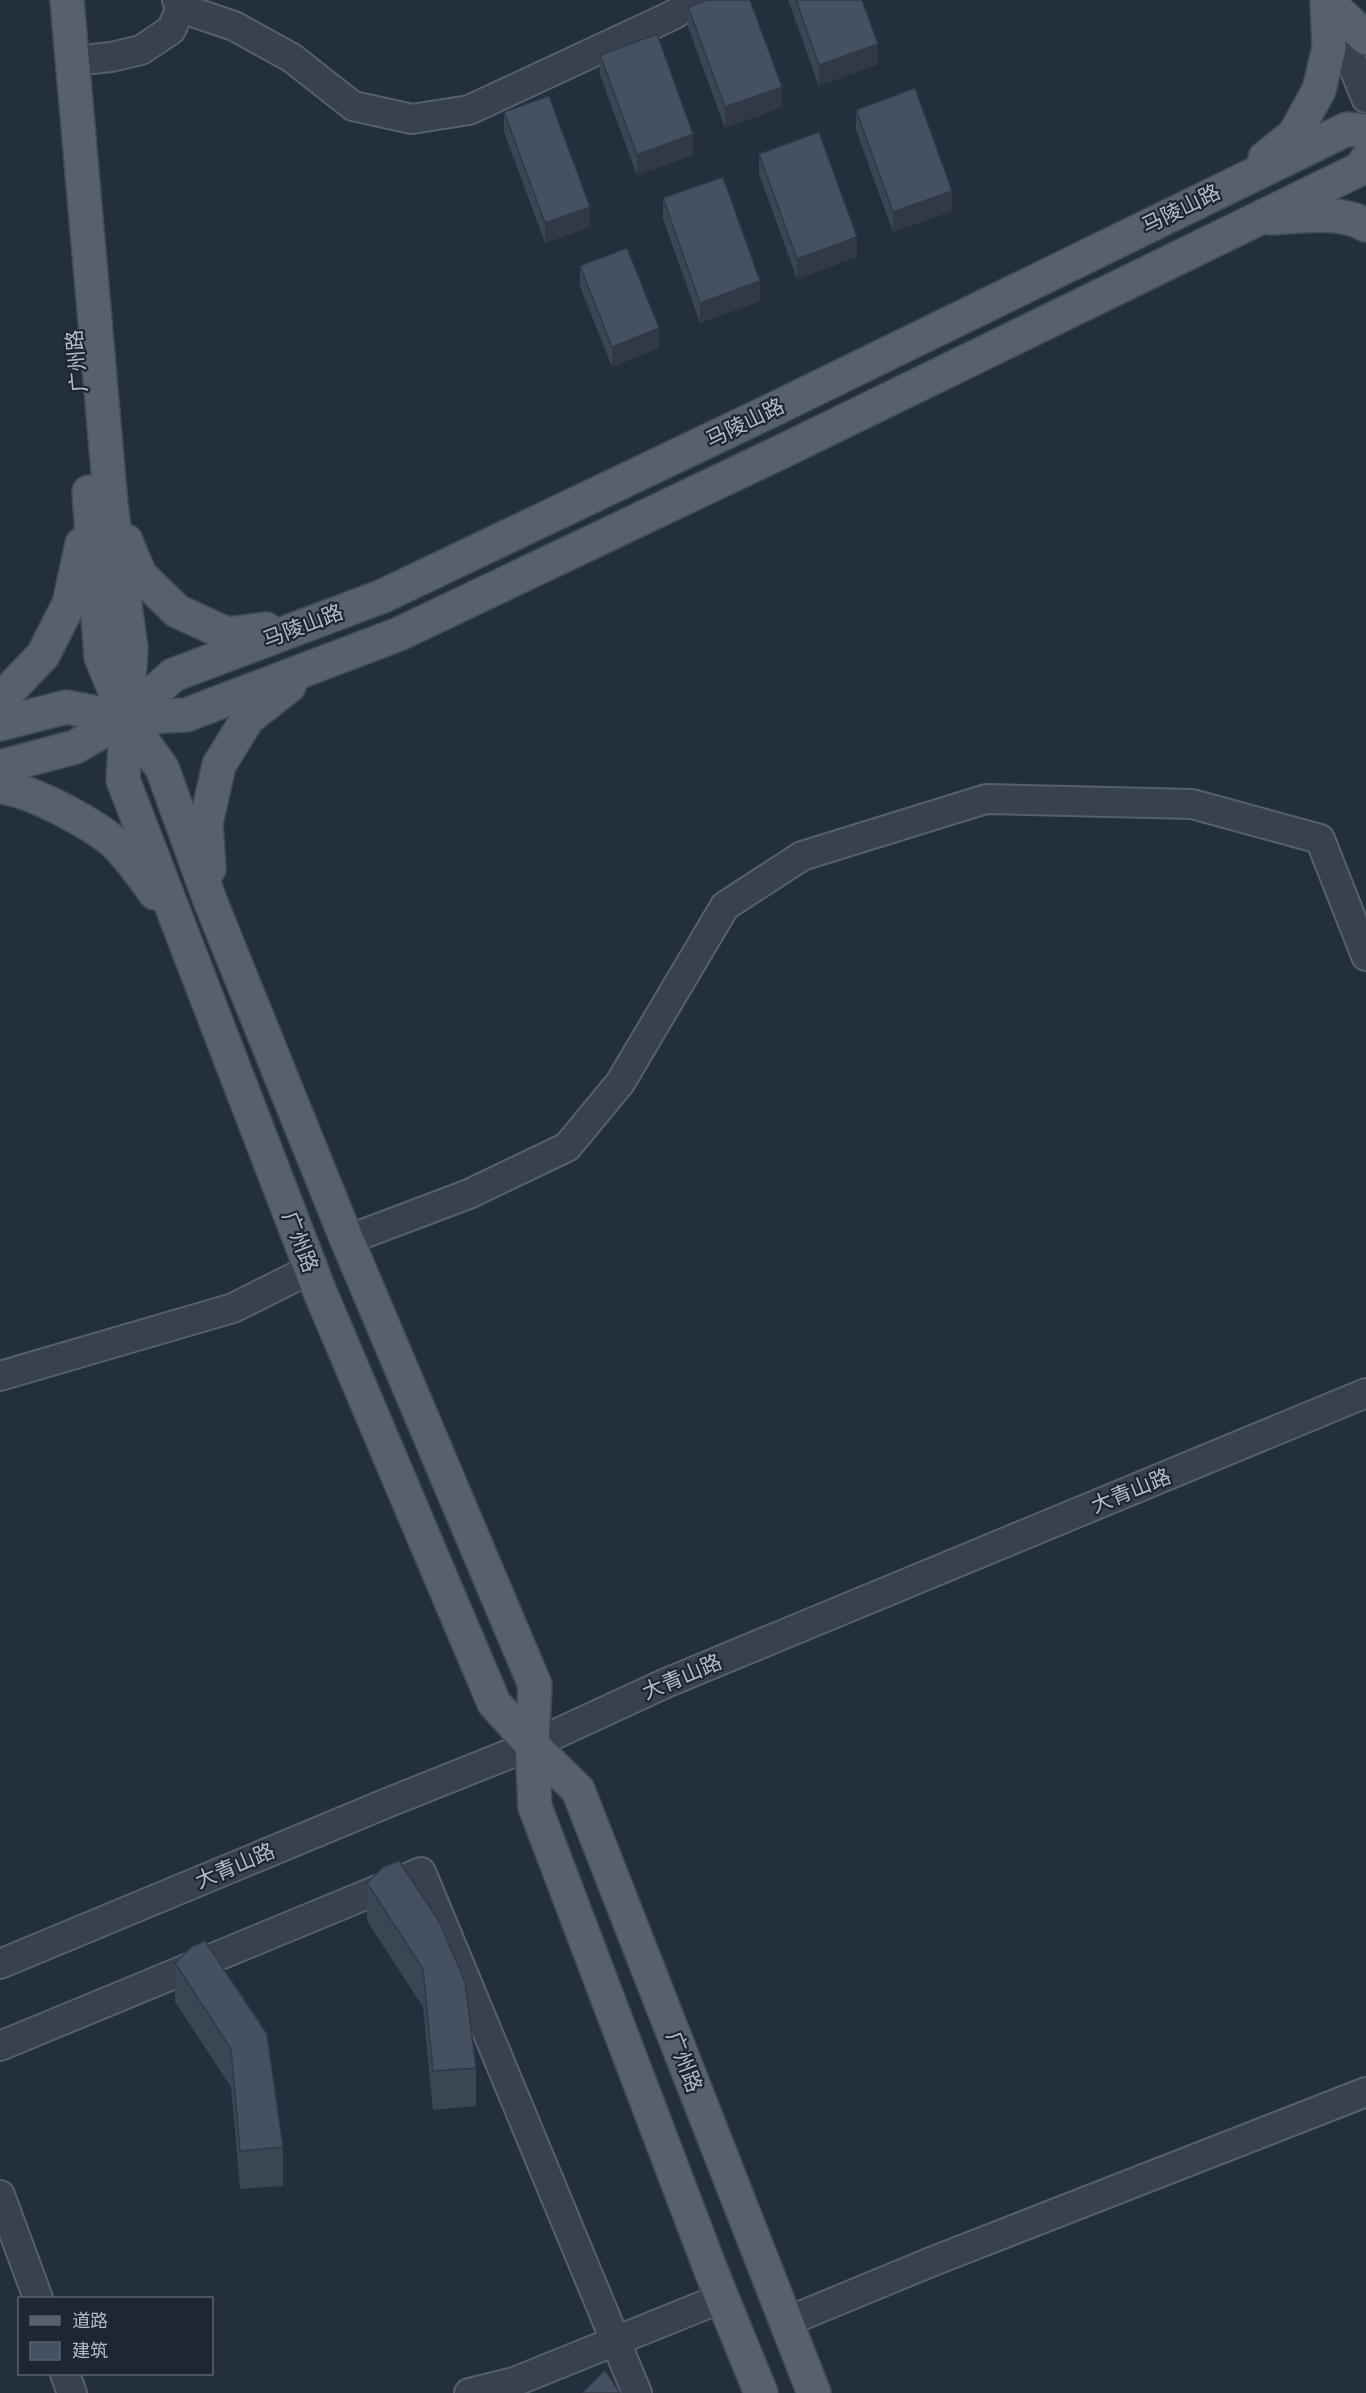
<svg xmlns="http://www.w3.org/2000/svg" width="1366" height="2393" font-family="'Fira Sans Condensed','Noto Sans SC',sans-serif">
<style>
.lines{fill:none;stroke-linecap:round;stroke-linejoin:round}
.minor-casing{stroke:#565f6c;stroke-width:32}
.major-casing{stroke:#414a57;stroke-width:36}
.minor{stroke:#38414e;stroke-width:28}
.major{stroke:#56606e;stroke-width:33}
.wall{fill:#3b4654}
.shaded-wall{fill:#303945}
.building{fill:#455162;stroke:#303945;stroke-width:1.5}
.labels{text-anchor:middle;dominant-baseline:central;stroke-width:4.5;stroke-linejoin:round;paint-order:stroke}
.street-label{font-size:21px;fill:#b4bcc9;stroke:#1d2633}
</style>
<rect width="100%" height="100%" fill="#242f3e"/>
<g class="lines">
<defs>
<g id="minor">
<polyline points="181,8 234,26 292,58 353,106 412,119 469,110 673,15 697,0"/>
<polyline points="1332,13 1366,98"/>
<polyline points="73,61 111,57 141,50 171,30 181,8 177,0"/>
<polyline points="347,1240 469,1194 567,1147 620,1083 725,906 802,856 986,799 1192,804 1320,839 1366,956"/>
<polyline points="0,1376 233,1308 311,1269"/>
<polyline points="0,1964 387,1803 532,1745 666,1683 1366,1393"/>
<polyline points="0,2046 421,1872 637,2393"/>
<polyline points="0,2195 38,2298"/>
<polyline points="786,2322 931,2262 1366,2092"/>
<polyline points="65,2374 72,2393"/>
<polyline points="469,2393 514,2382 722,2298"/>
</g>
<g id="major">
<polyline points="67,0 111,505 131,648 123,780 320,1292 494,1703 532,1745 578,1790 814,2393"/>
<polyline points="1327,1 1366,38"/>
<polyline points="1265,158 1294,135 1319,90 1329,48 1327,1"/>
<path d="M1271,218C1301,216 1339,210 1366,225"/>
<polyline points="89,492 101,657 126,718 162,768 211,903 347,1240 535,1685 532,1745 535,1807 712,2273 761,2393"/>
<polyline points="126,541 140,575 177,611 227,634 266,629"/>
<polyline points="0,700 43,655 69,604 82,544"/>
<polyline points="0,724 66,707 126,718 186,715 399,634 783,451 1362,168 1366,160"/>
<polyline points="0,767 75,747 126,718 173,675 383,596 766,413 1347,129 1366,131"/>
<path d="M0,787C31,790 99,826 120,848C133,862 144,878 155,893"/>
<polyline points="209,869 206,823 219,765 248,718 289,686"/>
</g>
</defs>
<use href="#minor" class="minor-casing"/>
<use href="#major" class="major-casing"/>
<use href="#minor" class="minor"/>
<use href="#major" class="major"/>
</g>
<g class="wall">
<polygon points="788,0 862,0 878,64 819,86"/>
<polygon points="688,7 782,107 725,128 688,27"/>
<polygon points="600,55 693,155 637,175 600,75"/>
<polygon points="856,110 952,211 893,232 856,130"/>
<polygon points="504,112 590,227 545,243 504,132"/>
<polygon points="759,154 857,257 797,279 759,174"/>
<polygon points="663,198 760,301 700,323 663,219"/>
<polygon points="580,266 659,348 612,367 580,286"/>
<polygon points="383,1867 476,2068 476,2106 433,2110 423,2007 367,1921 367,1883"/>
<polygon points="193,1946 283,2147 283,2186 240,2189 231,2087 175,2002 175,1963"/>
</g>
<g class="shaded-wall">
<polygon points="878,44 878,64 819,86 819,65"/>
<polygon points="782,87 782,107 725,128 725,107"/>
<polygon points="693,134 693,155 637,175 637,155"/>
<polygon points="952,191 952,211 893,232 893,212"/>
<polygon points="590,207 590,227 545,243 545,223"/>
<polygon points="857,237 857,257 797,279 797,259"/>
<polygon points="760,281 760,301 700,323 700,303"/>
<polygon points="659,328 659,348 612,367 612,347"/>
</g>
<g class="building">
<polygon points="707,0 750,0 782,87 725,107 688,7"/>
<polygon points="796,0 862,0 878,44 819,65"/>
<polygon points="657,34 693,134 637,155 600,55"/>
<polygon points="915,88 952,191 893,212 856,110"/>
<polygon points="549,96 590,207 545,223 504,112"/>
<polygon points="819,132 857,237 797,259 759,154"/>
<polygon points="723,177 760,281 700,303 663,198"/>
<polygon points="627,248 659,328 612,347 580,266"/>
<polygon points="399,1861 439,1921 465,1982 476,2068 433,2071 423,1969 367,1883 383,1867"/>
<polygon points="205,1941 267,2034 283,2147 240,2151 231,2049 175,1963 193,1946"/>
<polygon points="605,2370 620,2393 582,2393"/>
</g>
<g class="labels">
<g class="street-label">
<text transform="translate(1181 209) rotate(-26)">马陵山路</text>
<text transform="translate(77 361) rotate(-95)">广州路</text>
<text transform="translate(745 423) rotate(-26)">马陵山路</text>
<text transform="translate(303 626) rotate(-21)">马陵山路</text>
<text transform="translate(300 1242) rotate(69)">广州路</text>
<text transform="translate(1131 1491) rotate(-22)">大青山路</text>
<text transform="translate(682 1677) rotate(-23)">大青山路</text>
<text transform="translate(235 1866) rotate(-23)">大青山路</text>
<text transform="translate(684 2062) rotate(69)">广州路</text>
</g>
</g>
<rect x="18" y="2297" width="195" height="78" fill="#1d2633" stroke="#59626f" stroke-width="1.5"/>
<rect x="30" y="2316" width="30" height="9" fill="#56606e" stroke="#59626f" stroke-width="1.5"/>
<text x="72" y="2327" font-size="18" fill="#b4bcc9">道路</text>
<rect x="30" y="2342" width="30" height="18" fill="#455162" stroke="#59626f" stroke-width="1.5"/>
<text x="72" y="2357" font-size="18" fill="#b4bcc9">建筑</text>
</svg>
